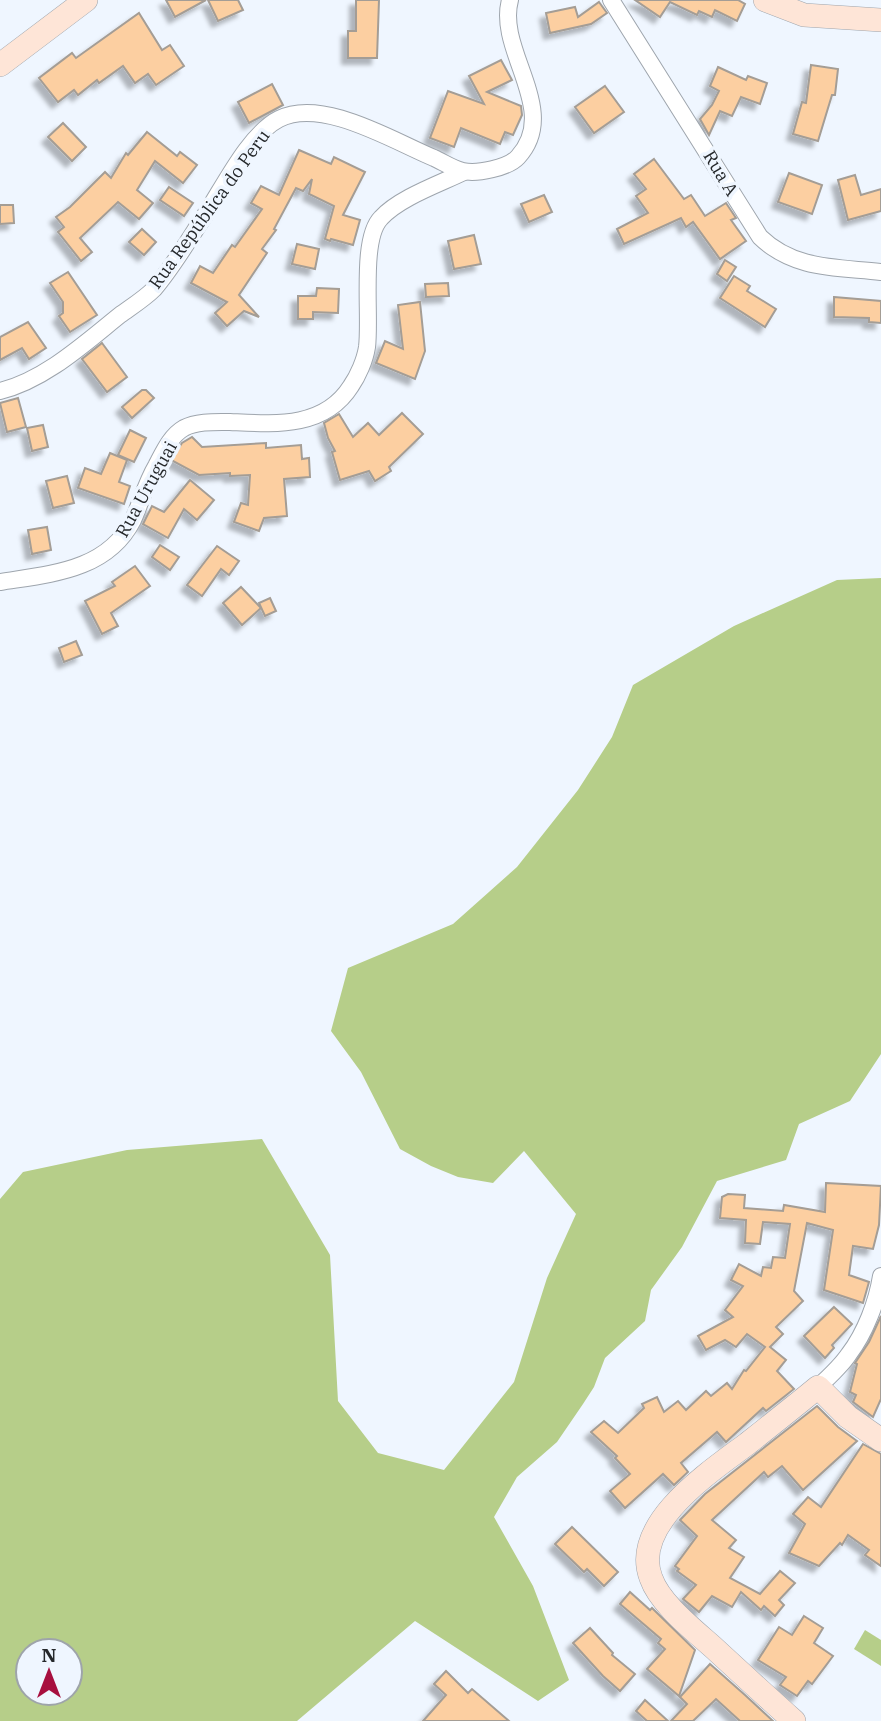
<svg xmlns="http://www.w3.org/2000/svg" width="881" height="1721" font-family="'IBM Plex Serif',serif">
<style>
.green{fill:#b6ce89;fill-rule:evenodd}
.building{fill:#fccfa1;stroke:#a49d95;stroke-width:2;filter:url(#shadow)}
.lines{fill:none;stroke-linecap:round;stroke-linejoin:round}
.street-casing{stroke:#9ea5ad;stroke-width:18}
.secondary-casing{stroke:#9ea5ad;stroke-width:24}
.street{stroke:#fff;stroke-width:16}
.secondary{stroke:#fee5d7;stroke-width:23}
.labels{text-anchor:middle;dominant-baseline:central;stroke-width:7;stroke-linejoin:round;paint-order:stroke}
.street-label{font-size:18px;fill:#25282b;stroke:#eff6ff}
</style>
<defs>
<filter id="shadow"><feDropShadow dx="-6" dy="6" stdDeviation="2" flood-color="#0004"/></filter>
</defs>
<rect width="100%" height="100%" fill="#eff6ff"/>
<g class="green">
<path d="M881,578V1054L850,1101L799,1124L786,1160L717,1181L682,1247L651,1290L645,1321L605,1358L594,1387L583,1404L557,1442L517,1477L494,1517L533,1586L569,1680L538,1701L415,1621L297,1721H0V1199L23,1172L127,1150L262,1139L330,1255L338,1401L378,1453L444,1470L514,1382L547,1278L576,1214L524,1151L493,1183L458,1177L431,1166L400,1149L361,1072L331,1031L348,968L453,924L517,867L578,790L612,737L633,685L734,626L837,580ZM70,1651V1693H28V1651Z"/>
<polygon points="865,1630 881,1640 881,1666 854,1649"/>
</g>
<g class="building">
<polygon points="166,0 206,0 175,17"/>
<polygon points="208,0 238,0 243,10 218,21"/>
<polygon points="356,0 379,0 377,58 348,58 348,31 356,31"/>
<polygon points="635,0 738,0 745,4 737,21 715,10 712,17 699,11 697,15 670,2 660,17"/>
<polygon points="599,2 607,13 591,24 550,33 546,13 575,7 578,17"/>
<polygon points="139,13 162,50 170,45 184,66 156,85 148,74 135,83 123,66 99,83 97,80 78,95 74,90 58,102 39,78 72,53 76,58"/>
<polygon points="501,60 512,80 487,92 521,106 522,115 513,135 505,132 500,144 461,128 454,147 430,138 448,91 484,104 469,76"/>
<polygon points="811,65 838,69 835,95 832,95 818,141 793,134 802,102 806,103"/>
<polygon points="718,67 746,80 748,76 767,83 760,104 741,97 732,116 720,111 709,135 700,119 712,105 719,91 710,86"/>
<polygon points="272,84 283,105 249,123 238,102"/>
<polygon points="605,86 624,112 594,133 575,107"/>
<polygon points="63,123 86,147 72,161 48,137"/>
<polygon points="147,132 177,156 180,152 197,165 183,183 155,161 137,190 153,203 139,219 118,202 80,238 92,252 81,261 58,232 64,227 56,217 70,207 105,172 111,178 126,153 128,155"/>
<polygon points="299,150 331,164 334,157 365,172 343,215 360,220 353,245 331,239 330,241 325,239 334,206 309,194 312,179 303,191 296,188 274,229 276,230 262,249 267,253 239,295 259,317 244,311 227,326 215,313 227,302 191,283 200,266 213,273 232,245 235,247 262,209 251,203 261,186 279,195"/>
<polygon points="654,159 684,199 691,195 705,216 726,203 736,218 731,220 746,241 720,259 693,222 686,227 681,218 624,244 617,229 648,213 636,196 646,189 634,174"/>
<polygon points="789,173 822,185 812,214 778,202"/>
<polygon points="855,175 861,195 881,189 881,211 848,220 838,180"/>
<polygon points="169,187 193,203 184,216 160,200"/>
<polygon points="544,195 552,212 529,222 521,204"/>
<polygon points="0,205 13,205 14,223 0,224"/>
<polygon points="142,229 156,242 144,255 129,242"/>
<polygon points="474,235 481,264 454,269 448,241"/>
<polygon points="297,244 319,249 315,269 292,264"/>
<polygon points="725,260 736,267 727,281 717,274"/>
<polygon points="68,272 97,315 70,332 59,316 63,313 63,302 50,283"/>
<polygon points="734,276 750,286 747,291 776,309 765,327 720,298"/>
<polygon points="448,283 449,296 426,297 425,284"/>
<polygon points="317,288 339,289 338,313 313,312 313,319 298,319 298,296 316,296"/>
<polygon points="834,297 881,301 881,323 869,322 869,318 834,317"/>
<polygon points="420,302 425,351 415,379 376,363 385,341 403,349 398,305"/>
<polygon points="28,322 46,348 29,359 22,348 0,360 0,337"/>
<polygon points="102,343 127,377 107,392 82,359"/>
<polygon points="142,390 146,390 154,398 132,418 122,407"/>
<polygon points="18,398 26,427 7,432 0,403"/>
<polygon points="402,413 423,434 389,467 391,471 375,481 369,471 340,480 332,452 335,451 328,438 324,423 339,414 353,437 368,423 379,435"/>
<polygon points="43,425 48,447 32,451 27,428"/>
<polygon points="130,430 146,438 134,462 118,455"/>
<polygon points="192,437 202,447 266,443 266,448 301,445 302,459 309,458 310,477 284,479 287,516 264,518 259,531 234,522 241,503 248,505 250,475 230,476 230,473 199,475 171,460 182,443"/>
<polygon points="110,453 127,460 119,482 130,486 124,504 78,488 85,468 101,474"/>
<polygon points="67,476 74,503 53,508 46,481"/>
<polygon points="190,480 214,500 197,520 184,509 168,538 143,524 152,506 164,512"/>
<polygon points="47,527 51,550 32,554 28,530"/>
<polygon points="160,545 179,557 170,570 152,557"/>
<polygon points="217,546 239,561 229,575 221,569 202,596 187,585"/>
<polygon points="135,566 150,586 111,613 118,626 102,634 85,601 115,586 112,582"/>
<polygon points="241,587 261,608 242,625 223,603"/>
<polygon points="270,598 276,611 265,616 259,603"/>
<polygon points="76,641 82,655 64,662 59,648"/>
<polygon points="826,1183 881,1186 879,1225 873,1249 853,1246 849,1275 869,1282 863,1303 824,1290 833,1230 807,1223 794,1291 803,1301 776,1327 783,1334 770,1347 786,1360 777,1371 794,1389 766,1411 763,1408 726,1442 717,1432 681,1463 688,1472 674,1485 663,1474 625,1508 610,1491 630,1474 615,1458 617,1456 591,1432 604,1421 618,1433 644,1408 642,1404 657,1397 664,1412 678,1401 686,1410 706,1391 711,1396 727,1383 732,1389 744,1370 746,1371 765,1347 747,1334 736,1347 725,1340 706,1350 698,1336 733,1317 725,1310 743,1286 731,1280 739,1264 761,1276 763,1267 771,1268 773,1257 785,1258 790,1224 763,1222 760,1244 745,1243 746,1220 720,1218 722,1197 728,1194 745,1195 744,1208 783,1211 784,1205 825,1212"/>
<polygon points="834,1307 852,1324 832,1345 834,1348 825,1358 804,1336"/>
<polygon points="881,1316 881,1399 873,1417 853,1402 856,1395 850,1392 857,1364 855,1363 869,1342"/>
<polygon points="817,1406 838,1427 857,1441 803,1490 782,1466 768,1477 764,1472 712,1520 736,1540 729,1548 744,1557 730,1578 760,1594 780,1571 795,1583 779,1600 784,1605 775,1616 764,1606 761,1610 741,1592 732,1607 712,1596 699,1612 683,1599 696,1585 677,1571 679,1569 675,1566 697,1536 680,1520 705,1494"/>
<polygon points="863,1444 881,1454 881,1566 865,1555 869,1550 848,1535 842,1545 840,1543 819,1566 789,1553 805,1524 793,1514 808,1497 821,1507"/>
<polygon points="572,1527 618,1572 604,1586 587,1569 584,1572 555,1544"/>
<polygon points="630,1592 650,1610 652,1608 695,1650 679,1696 647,1669 665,1649 658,1643 661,1639 620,1604"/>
<polygon points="804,1616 823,1628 814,1643 833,1656 812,1684 808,1681 797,1696 780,1685 786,1677 758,1660 779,1627 792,1635"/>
<polygon points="590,1628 613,1653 612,1655 635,1674 620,1691 603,1676 573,1643"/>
<polygon points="710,1664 745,1695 773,1721 740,1721 716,1699 693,1721 671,1721 687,1704 680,1697"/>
<polygon points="446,1671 468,1693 472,1689 509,1721 423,1721 446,1695 434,1684"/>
<polygon points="645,1700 668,1721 647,1721 636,1711"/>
</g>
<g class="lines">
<defs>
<g id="street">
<path d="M611,0L760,237C794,270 837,267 881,272"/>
<path d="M0,391C45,380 85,343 120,315C131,307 144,299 154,289C173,267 189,239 205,215C224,186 249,134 279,119C322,97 393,141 434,158C443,162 453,169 463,171C477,174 508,168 518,157C561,110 496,51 510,0"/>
<path d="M0,582C50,574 107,571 133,520C141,502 146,483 156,466C163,453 170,436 184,428C197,421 216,422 230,422C273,424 324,429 351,386C358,376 365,360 367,347C371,316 360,239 381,218C399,198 439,184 464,172"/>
<path d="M818,1387C829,1377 841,1366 849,1354C865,1333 877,1302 881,1276"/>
</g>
<g id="secondary">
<polyline points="765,0 804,15 881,20"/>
<polyline points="0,65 86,0"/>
<path d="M794,1721C767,1697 741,1673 715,1649C694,1630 660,1604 651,1578C630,1524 711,1471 747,1444C771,1425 795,1406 818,1387L848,1417L881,1440"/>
</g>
</defs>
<use href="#street" class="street-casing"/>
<use href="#secondary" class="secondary-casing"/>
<use href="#street" class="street"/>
<use href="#secondary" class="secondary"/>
</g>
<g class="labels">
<g class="street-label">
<text transform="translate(721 173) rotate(59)">Rua A</text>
<text transform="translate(209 209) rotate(-54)">Rua República do Peru</text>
<text transform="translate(146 489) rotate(-61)">Rua Uruguai</text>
</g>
</g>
<g transform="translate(49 1672)"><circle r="33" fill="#eff6ff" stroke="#9ea4aa" stroke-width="2"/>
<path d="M0-5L12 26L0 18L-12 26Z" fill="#a70f3f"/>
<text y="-10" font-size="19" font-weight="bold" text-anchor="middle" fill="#25282b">N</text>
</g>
</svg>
